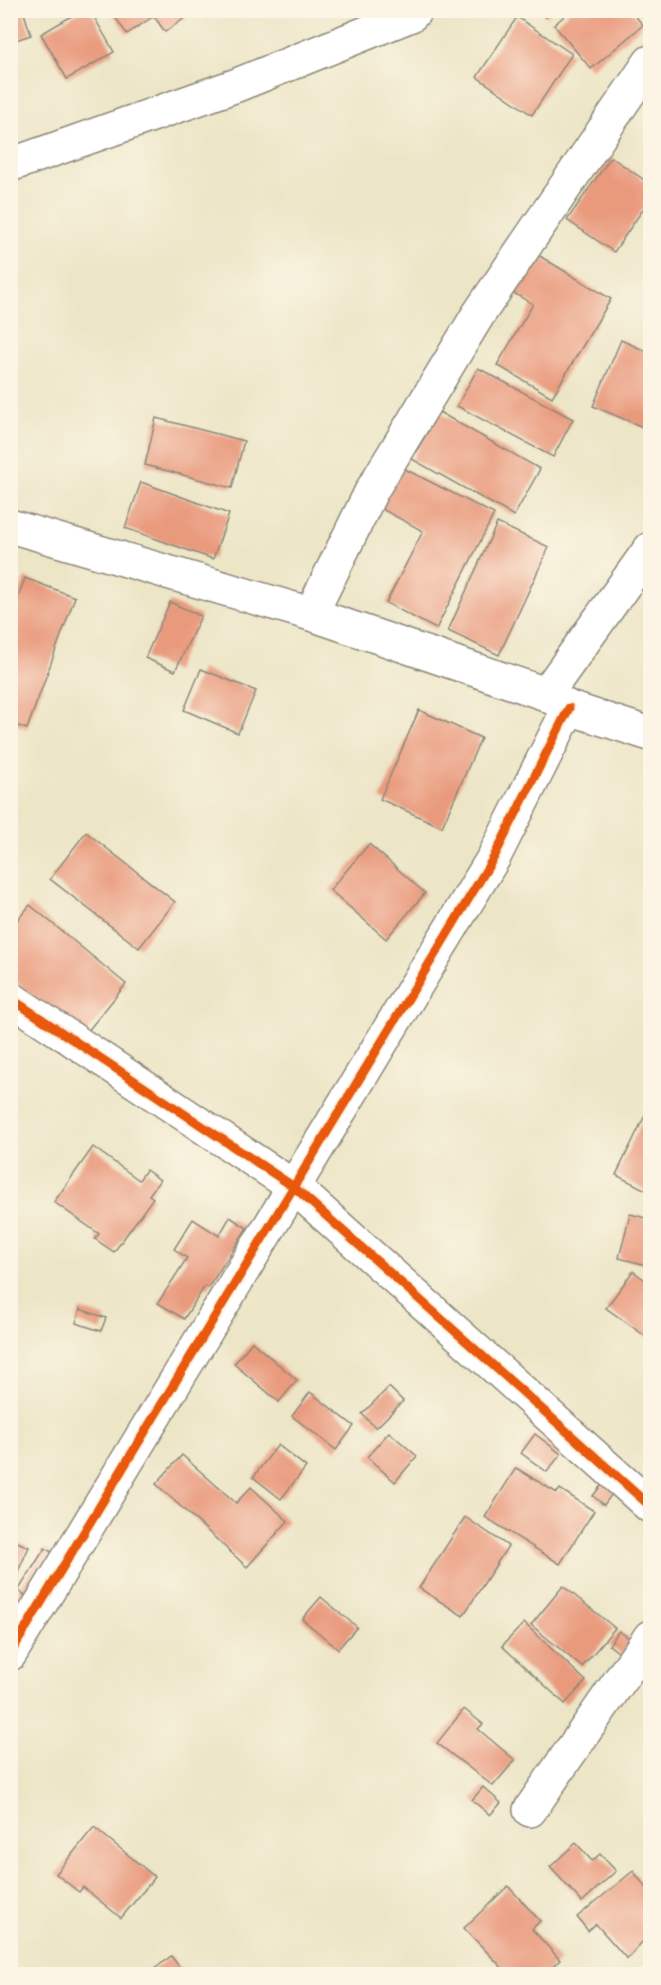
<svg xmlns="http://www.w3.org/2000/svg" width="661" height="1985" font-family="'Balsamiq Sans',sans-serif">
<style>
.building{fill:#e99a7d}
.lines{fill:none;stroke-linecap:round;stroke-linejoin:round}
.minor-casing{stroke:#8c8878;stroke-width:36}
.minor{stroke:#fff;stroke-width:33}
.cycleway-casing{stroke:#fcf5e5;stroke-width:13}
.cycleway{stroke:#e8590c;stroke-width:9}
</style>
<rect width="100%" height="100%" fill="#fcf5e5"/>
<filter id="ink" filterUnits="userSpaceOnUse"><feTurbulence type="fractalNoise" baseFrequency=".0167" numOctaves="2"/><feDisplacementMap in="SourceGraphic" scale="12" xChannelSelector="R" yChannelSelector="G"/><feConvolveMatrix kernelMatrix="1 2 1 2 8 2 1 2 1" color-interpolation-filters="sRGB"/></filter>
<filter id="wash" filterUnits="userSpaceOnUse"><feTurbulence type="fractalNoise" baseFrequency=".008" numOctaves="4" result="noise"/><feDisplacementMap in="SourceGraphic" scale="24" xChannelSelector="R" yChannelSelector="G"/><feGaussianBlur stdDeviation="1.35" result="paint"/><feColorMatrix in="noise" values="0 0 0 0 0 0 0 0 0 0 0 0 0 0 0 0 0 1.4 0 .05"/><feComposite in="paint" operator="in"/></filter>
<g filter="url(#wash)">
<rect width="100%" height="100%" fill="#ece5c6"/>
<g id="blocks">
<g class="building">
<polygon points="10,10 23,10 31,35 10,42"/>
<polygon points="82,10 90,10 114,52 67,79 41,34"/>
<polygon points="110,10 196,10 165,32 154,16 127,34"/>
<polygon points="202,10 220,10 208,18"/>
<polygon points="541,10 553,10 546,17"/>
<polygon points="571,10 630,10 643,25 591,69 554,25"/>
<polygon points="517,17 572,54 532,115 477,77"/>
<polygon points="611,157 650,184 650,199 614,252 567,220"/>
<polygon points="533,252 611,299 552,397 497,365 533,304 510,291"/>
<polygon points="621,340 650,353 650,430 593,406"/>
<polygon points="478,368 573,419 553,457 457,406"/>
<polygon points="439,412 540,469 514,516 412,459"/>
<polygon points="156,418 244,441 232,488 145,465"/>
<polygon points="399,466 494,514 436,629 386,603 423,531 378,507"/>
<polygon points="141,482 229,514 213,559 125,528"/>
<polygon points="497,523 549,547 499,655 448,631"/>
<polygon points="25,578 75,597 27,729 10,723 10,619"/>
<polygon points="170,602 201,616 175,671 145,658"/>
<polygon points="201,669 256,691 238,733 184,710"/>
<polygon points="419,710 481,738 442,827 380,799"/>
<polygon points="86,832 175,902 139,948 50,879"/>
<polygon points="369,844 425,893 386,939 330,890"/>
<polygon points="30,905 126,984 83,1037 10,977 10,929"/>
<polygon points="650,1105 650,1192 616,1175"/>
<polygon points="93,1147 139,1180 146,1170 160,1180 149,1195 153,1198 114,1252 95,1239 99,1234 54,1202"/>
<polygon points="630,1214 650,1219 650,1266 619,1258"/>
<polygon points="230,1217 247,1228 208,1288 205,1286 184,1319 158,1303 187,1258 174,1249 193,1219 219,1236"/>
<polygon points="633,1271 650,1284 650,1335 648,1338 606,1308"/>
<polygon points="80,1309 106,1318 101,1331 76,1323"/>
<polygon points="252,1342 297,1380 279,1402 234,1364"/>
<polygon points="389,1387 403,1401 376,1428 362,1414"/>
<polygon points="310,1392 354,1426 336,1450 292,1416"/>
<polygon points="389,1432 417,1456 395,1482 367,1457"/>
<polygon points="535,1434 561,1454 547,1472 521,1453"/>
<polygon points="278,1445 306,1467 281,1499 253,1477"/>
<polygon points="182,1455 236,1503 251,1487 288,1521 247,1567 156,1484"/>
<polygon points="516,1468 557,1493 560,1489 594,1511 560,1564 485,1517"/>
<polygon points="603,1483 614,1491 604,1505 593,1496"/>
<polygon points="465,1517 508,1546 463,1616 419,1588"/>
<polygon points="10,1539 29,1547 10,1589"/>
<polygon points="45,1548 58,1556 32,1599 18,1591"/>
<polygon points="563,1586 615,1628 582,1667 531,1625"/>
<polygon points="321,1597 357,1627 338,1649 302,1619"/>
<polygon points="524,1623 586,1681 565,1704 502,1646"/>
<polygon points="619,1631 632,1640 622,1655 609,1645"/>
<polygon points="464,1709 483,1724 478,1729 515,1760 493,1786 437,1743"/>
<polygon points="483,1787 501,1803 490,1815 472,1800"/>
<polygon points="94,1827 155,1877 121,1918 83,1887 79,1892 56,1874"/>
<polygon points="576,1843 592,1861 600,1854 616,1871 582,1902 550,1867"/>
<polygon points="633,1871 650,1892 650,1933 627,1959 596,1924 588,1931 577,1917"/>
<polygon points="508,1886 540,1921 532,1929 560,1960 545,1974 508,1974 464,1928"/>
<polygon points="171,1956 185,1974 148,1974"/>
</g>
</g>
</g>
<g filter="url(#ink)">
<use href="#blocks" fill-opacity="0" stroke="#8c8878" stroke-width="1.5"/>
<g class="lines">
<defs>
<g id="minor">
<polyline points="10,165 237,85 411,15 416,10"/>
<polyline points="10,526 311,614 546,694 569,708 650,734"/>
<polyline points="311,614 372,490 478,315 650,62"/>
<polyline points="546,694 650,549"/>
<polyline points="10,998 294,1187 650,1506"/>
<polyline points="10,1654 494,857 569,708"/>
<polyline points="530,1810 650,1637"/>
</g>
</defs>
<use href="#minor" class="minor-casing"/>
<use href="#minor" class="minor"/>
<defs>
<g id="cycleway">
<polyline points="10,998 294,1187 650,1506"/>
<polyline points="10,1654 494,857 569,708"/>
</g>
</defs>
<use href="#cycleway" class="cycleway-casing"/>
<use href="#cycleway" class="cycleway"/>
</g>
</g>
<rect width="661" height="1985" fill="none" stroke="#fcf5e5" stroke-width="36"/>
</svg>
